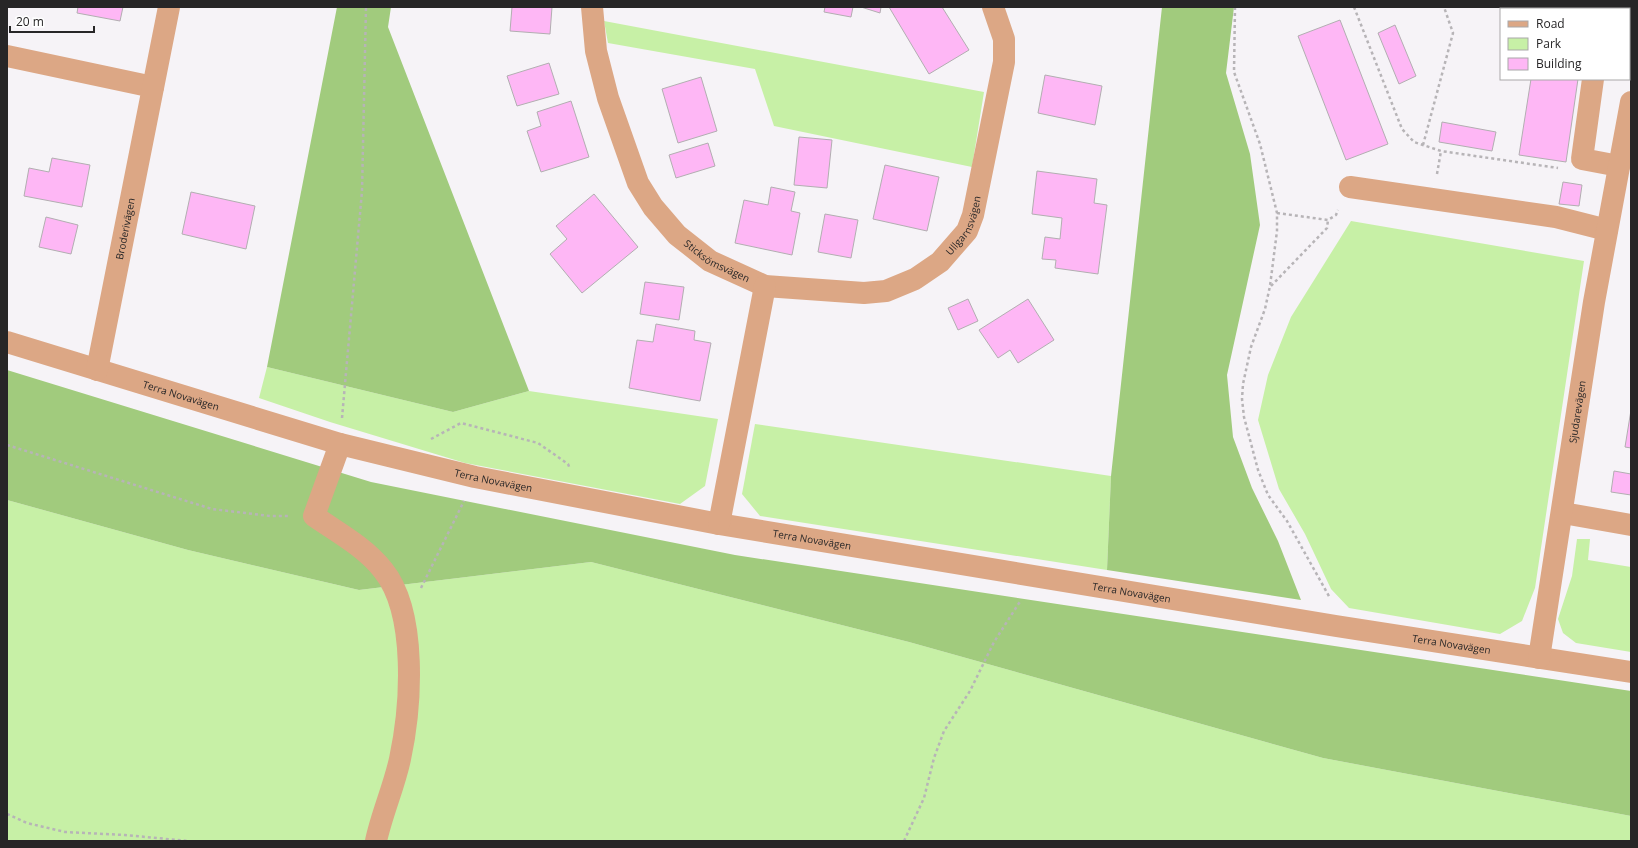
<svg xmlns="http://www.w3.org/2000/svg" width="1638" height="848" font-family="'Open Sans',sans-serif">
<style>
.green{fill:#c7f0a6}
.forest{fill:#a1cb7d}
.building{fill:#feb7f5;stroke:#b2aeb1}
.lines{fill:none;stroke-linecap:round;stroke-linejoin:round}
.path{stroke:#b7b4b7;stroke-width:2.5;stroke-dasharray:3 3;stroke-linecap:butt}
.minor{stroke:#dca785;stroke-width:22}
.labels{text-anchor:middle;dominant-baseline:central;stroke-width:3;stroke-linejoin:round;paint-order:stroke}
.street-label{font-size:10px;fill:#272627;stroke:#fff}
</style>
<rect width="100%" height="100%" fill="#f6f3f7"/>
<g class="green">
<polygon points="604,21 984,92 972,167 774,126 755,69 608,43"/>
<polygon points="1351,221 1584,261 1535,588 1522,621 1500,634 1349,608 1331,589 1305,534 1279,489 1258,420 1268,375 1291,317"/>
<polygon points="267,367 453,412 529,391 718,419 705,486 680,504 465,463 330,422 259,398"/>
<polygon points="755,424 1111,476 1107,570 760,516 742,494"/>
<polygon points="7,500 188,550 359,590 591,562 909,642 1323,758 1631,816 1631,841 7,841"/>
<polygon points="1577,539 1590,539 1588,560 1631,567 1631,652 1576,643 1563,633 1558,619 1572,576"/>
</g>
<g class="forest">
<polygon points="337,7 391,7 388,27 529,391 453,412 267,367"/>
<polygon points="1162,7 1234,7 1226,73 1250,154 1260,225 1227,375 1233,437 1252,488 1278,541 1301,600 1107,570 1111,476"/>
<polygon points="7,370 371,482 735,555 1631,691 1631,816 1323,758 909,642 591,562 359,590 188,550 7,500"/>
</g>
<g class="building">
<polygon points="78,7 123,7 120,21 77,13"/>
<polygon points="512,7 552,7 550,34 510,31"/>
<polygon points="825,7 853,7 851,17 824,12"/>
<polygon points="861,7 881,7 880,13"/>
<polygon points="889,7 942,7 969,50 929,74"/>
<polygon points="1340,20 1388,144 1346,160 1298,36"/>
<polygon points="1395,25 1416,76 1399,84 1378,33"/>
<polygon points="549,63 559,94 517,106 507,76"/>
<polygon points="1045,75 1102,86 1095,125 1038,113"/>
<polygon points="701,77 717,131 678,143 662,89"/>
<polygon points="1531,79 1578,79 1566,162 1519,155"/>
<polygon points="571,101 589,157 541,172 527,131 541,126 537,112"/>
<polygon points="1442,122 1496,132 1492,151 1439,142"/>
<polygon points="799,137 832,140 827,188 794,185"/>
<polygon points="708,143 715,166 676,178 669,155"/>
<polygon points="52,158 90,165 82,207 24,196 29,168 49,172"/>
<polygon points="885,165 939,177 927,231 873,219"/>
<polygon points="1037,171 1097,179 1094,203 1107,205 1098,274 1055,268 1056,260 1042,259 1045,237 1060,239 1062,218 1032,214"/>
<polygon points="1563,182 1582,185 1579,206 1559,204"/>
<polygon points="771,187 795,192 791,211 800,213 792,255 735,243 744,200 768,205"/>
<polygon points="191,192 255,206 246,249 182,234"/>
<polygon points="594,194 638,247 582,293 550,254 567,239 556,226"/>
<polygon points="825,214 858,220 851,258 818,252"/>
<polygon points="46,217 78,225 71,254 39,247"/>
<polygon points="645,282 684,287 679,320 640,314"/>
<polygon points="968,299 978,321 958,330 948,308"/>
<polygon points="1028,299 1054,340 1018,363 1010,350 998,358 979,330"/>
<polygon points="656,324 695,331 694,340 711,343 700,401 629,388 637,340 653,342"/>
<polygon points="1631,410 1631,448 1625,447"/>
<polygon points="1614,471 1631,474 1631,495 1611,492"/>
</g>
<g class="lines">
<g class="path">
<polyline points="1235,7 1234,72 1260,144 1277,213 1277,231 1270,286 1265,309 1251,347 1243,384 1242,399 1244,417 1258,470 1268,495 1287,521 1330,598"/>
<polyline points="1354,7 1402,129 1414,142 1441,151 1558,168"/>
<polyline points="1423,145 1453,33 1444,7"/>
<polyline points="1437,174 1441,151"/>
<polyline points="1277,213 1328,220 1336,215 1338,210"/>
<polyline points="1271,286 1327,228 1328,220"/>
<polyline points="342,418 362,191 366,7"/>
<polyline points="431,439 461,423 538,443 568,464 570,469"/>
<polyline points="7,445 212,509 270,516 289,516"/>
<polyline points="421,588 464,501"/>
<polyline points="7,814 27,823 65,832 125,835 188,841"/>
<polyline points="904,841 924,798 934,758 944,731 970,691 994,642 1021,600"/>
</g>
<g class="minor">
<path id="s1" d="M592,7L596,51L608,98L638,183L653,207L677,235L710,261L765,286L864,293L886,291L915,279L940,262L967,231L973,215L1004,62V39L993,7"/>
<polyline points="1617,9 1622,7"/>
<polyline points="7,56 153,87"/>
<polyline points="1593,79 1582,159 1619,166"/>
<polyline points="1350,187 1556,217 1607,230"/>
<path id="s2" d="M7,342L340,444L475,477L719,524L1336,626L1631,672"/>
<path id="s3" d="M97,370L169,7"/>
<path d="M340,444L314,516C337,532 365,547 383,570C418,613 411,708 400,759C394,787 382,813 376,841"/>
<polyline points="1563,513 1631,525"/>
<polyline points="719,524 765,286"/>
<path id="s4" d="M1539,658L1594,302L1631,102"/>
</g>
</g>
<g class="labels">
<g class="street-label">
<text stroke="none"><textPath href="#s1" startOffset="578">Ullgarnsvägen</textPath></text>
<text stroke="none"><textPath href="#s3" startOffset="144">Broderivägen</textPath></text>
<text stroke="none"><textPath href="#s1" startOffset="296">Sticksömsvägen</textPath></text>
<text stroke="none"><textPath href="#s2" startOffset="182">Terra Novavägen</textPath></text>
<text stroke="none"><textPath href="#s4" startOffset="249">Sjudarevägen</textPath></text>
<text stroke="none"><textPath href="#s2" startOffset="506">Terra Novavägen</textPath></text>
<text stroke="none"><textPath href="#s2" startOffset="830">Terra Novavägen</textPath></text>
<text stroke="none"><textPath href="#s2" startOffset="1154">Terra Novavägen</textPath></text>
<text stroke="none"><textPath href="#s2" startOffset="1478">Terra Novavägen</textPath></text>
</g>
</g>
<rect width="1638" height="848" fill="none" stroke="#272627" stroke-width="16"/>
<rect x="1500" y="8" width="130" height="72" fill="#ffffff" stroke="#a9a8a9"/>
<rect x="1508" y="21" width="20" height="6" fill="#dca785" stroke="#a9a8a9"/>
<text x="1536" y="28" font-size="12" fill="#272627">Road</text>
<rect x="1508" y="38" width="20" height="12" fill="#c7f0a6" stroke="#a9a8a9"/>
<text x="1536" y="48" font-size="12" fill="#272627">Park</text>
<rect x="1508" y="58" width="20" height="12" fill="#feb7f5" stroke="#a9a8a9"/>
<text x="1536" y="68" font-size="12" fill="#272627">Building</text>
<path d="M10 26v6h84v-6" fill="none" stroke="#272627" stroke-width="2"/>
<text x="16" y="26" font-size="12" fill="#272627" stroke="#ffffff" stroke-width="3" paint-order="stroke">20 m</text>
</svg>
